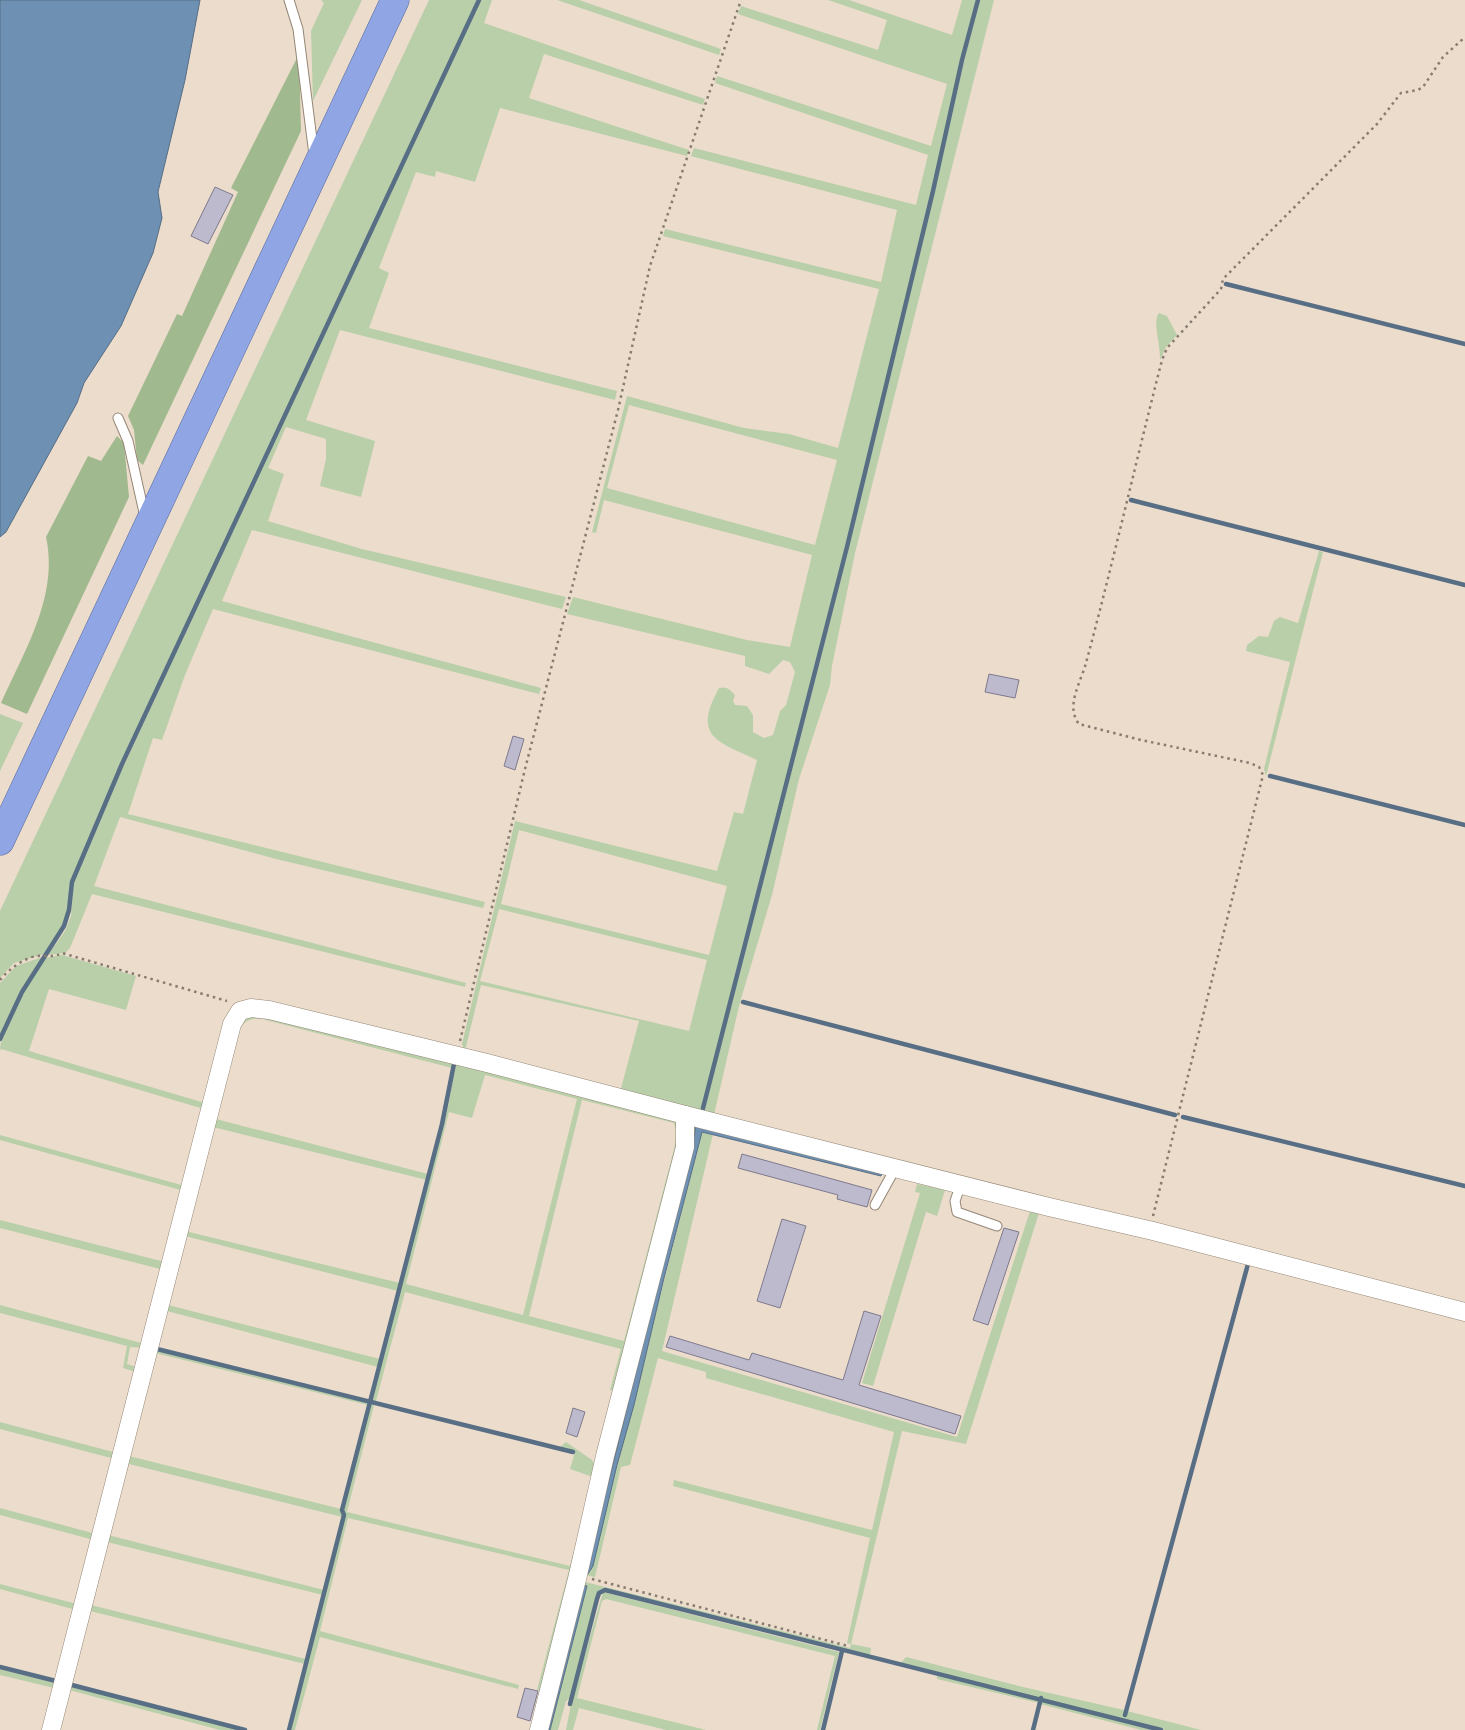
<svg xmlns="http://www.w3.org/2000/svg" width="1465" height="1730" font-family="Cabin,sans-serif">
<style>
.green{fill:#b9cfa9;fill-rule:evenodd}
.forest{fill:#a1b98e}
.water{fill:#6d90b3;stroke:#576e85}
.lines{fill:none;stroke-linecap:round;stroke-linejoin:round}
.stream{stroke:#576e85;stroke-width:4.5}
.building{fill:#bebace;stroke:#7e7a8d}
.service-casing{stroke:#958777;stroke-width:11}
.minor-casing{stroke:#958777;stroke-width:19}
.trunk-casing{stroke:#586999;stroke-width:29}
.path{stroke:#867c70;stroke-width:2.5;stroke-dasharray:2.5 4;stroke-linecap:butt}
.service{stroke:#fff;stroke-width:9}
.minor{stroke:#fff;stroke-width:18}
.trunk{stroke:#90a6e4;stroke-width:28}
</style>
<rect width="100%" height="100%" fill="#ecdccc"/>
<g class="green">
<polygon points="321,0 362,0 313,101 311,31 324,3"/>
<polygon points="429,0 477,0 101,808 71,882 68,910 63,926 44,954 14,963 0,978 0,911"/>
<polygon points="480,0 492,0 484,23 705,99 703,105 544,54 529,98 689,150 687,156 500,108 475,182 436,171 435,177 416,172 379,268 389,273 369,328 617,391 615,400 340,330 306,420 375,441 361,497 320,486 326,459 326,439 286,427 268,468 284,474 268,521 362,549 566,597 562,609 252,530 222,601 541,688 539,694 213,609 185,675 162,740 153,738 128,814 485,902 483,908 276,859 120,817 94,886 466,983 465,987 92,894 70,948 65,953 48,955 65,931 71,916 74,881 124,765"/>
<polygon points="557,0 579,0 721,49 719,55"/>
<path d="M828,0H849L952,35L962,0H977L846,547L701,1112H704L849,548L935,191L964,61L980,0H994L855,553L832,666L830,685L799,779L772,895L740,1002L713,1119L619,1096L639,1021L481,985L465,1051L462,1044L515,821L717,871L734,812L743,814L757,760C717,741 692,737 719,688C727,686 730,690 735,695L733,701L735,705L747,706L753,715V732L764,738L773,735L780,711L786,705L795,672L790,662L783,660L769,674L745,666V656L567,614L573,597L747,640L790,647L812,555L604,500L596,533L592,532L627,396L744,428L789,434L838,448L879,289L663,236L665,229L881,282L897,210L691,156L694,148L916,205L928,155L715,83L717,76L931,146L947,84L738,14L741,6L878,50L887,20ZM629,405L837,460L815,545L607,488ZM519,830L727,886L709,955L501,904ZM499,909L707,960L689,1031L480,981Z"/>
<path d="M1159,313L1167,316L1177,335L1166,347L1160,360C1161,346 1152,321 1159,313Z"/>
<polygon points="1319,551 1323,552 1266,776 1264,769 1290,662 1246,651 1247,645 1259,636 1268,637 1274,621 1280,617 1298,623"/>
<polygon points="0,714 23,723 0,771"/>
<path d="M62,955L136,976L126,1010L49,989L29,1051L205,1103L222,1032L228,1027L147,1348L130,1347L127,1364L142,1369L60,1681L56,1680L76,1610L0,1589V1584L77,1604L94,1540L0,1515V1508L96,1534L115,1459L0,1429V1422L117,1453L136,1372L123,1368L127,1346L0,1313V1305L145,1344L164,1270L0,1228V1220L165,1262L184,1191L0,1140V1135L185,1186L204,1109L1,1049L0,1051C0,1026 31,979 45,958Z"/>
<polygon points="42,957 21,991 0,1037 0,983 16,966"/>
<path d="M253,1013L277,1016L453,1060L452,1068L262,1019C251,1018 244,1020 239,1031L216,1119L428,1174L427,1180L213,1127L187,1230L189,1232L400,1283L398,1291L185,1236L168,1305L380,1359L378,1367L167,1311L157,1348L153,1347L231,1040C235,1027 240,1017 253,1013Z"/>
<path d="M457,1061L674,1115L683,1128L620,1392L610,1390L621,1349L405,1292L376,1401H372L447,1111ZM485,1075L577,1099L523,1315L406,1284L449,1112L472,1118ZM582,1100L674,1123L677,1134L674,1149L624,1341L529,1316Z"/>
<polygon points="694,1121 695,1132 586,1571 590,1573 702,1131 713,1134 662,1351 957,1437 1030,1211 1039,1213 966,1444 902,1431 851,1644 871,1648 870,1656 604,1589 598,1592 572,1689 569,1699 566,1701 558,1730 550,1730 587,1586 581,1581 850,1648 851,1644 847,1643 870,1538 673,1486 674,1480 872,1530 894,1432 706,1378 706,1372 658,1358 630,1465 621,1467 595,1577 584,1575"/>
<polygon points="917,1184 945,1190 937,1216 926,1212 873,1386 862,1383 920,1193 915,1192"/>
<polygon points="153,1349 368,1403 368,1405 155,1353 129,1456 341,1509 343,1515 342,1517 129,1464 108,1535 324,1590 323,1595 107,1542 91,1605 306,1659 305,1664 90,1611 69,1685 240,1730 220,1730 69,1690 58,1730 53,1730"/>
<polygon points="370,1404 374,1405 347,1512 570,1566 593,1477 570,1469 575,1452 559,1448 566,1442 592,1460 598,1471 545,1692 537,1690 569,1570 348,1518 320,1631 519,1685 518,1689 320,1637 295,1730 291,1730 345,1515 343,1509"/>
<polygon points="603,1592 839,1652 820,1730 817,1730 835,1656 606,1599 602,1601 577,1698 706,1730 666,1730 579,1708 573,1730 566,1730 572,1699"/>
<polygon points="906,1657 1023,1687 1124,1710 1124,1716 1127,1711 1201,1730 1165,1730 901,1663"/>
<polygon points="0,1669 60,1684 58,1689 0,1675"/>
<polygon points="937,1675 1039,1700 1039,1703 937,1679"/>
<polygon points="1042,1700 1157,1730 1141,1730 1040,1704"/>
</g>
<g class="forest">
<polygon points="299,54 301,131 143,465 137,460 134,430 128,416 177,314 182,316 238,192 231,188"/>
<path d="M117,436L124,443L129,497L27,714L1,703C24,651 59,596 46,537L88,456L101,461Z"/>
</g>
<g class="water">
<polygon points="0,0 200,0 185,80 158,192 162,218 153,253 121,326 84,383 77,403 6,532 0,537"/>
<polygon points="695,1126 882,1173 881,1176 702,1132 664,1278 634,1405 617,1465 593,1566 588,1574 586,1571 683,1185 695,1132"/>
<polygon points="584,1585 587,1586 550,1730 546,1730"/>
</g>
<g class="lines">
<g class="stream">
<polyline points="1226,284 1465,344"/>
<polyline points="1131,500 1465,585"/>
<polyline points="1270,776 1465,825"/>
<polyline points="743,1002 1175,1115"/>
<polyline points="0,1039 22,992 64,926 69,910 72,882 122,764 479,0"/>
<polyline points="702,1112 847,547 933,191 962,60 978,0"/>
<polyline points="1183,1117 1465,1186"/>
<polyline points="157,1349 573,1452"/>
<polyline points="0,1667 56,1681"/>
<polyline points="68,1684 245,1730"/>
<polyline points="570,1704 597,1599 599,1593 605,1590 1161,1730"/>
<polyline points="1125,1715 1248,1264"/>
<polyline points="289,1730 344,1515 342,1510 442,1124 454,1064"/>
<polyline points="823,1730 842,1651"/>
<polyline points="1033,1730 1041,1698"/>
</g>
</g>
<g class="building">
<polygon points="215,187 233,195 208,244 191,236"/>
<polygon points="989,674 1019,680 1015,698 985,692"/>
<polygon points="513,736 524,739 515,770 504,766"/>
<polygon points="742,1154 872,1190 867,1207 837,1199 838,1195 738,1168"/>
<polygon points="782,1219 806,1226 780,1308 757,1301"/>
<polygon points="1004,1228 1019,1232 988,1325 973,1320"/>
<polygon points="864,1311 881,1316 859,1385 961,1416 955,1434 666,1347 670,1336 749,1360 752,1353 843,1380"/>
<polygon points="573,1408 585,1412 577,1437 566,1433"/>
<polygon points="525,1688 538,1691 530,1721 517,1717"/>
</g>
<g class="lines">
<defs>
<g id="service">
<polyline points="289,0 298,29 314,155"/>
<polyline points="118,418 128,441 145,517"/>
<polyline points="961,1184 955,1201 957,1212 997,1226"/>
<polyline points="875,1205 896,1167"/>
</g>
<g id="minor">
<polyline points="51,1730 232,1024 240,1011 251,1008 269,1010 487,1063 685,1115 1049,1207 1153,1231 1465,1312"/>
<polyline points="539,1730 578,1575 605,1456 685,1147 685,1115"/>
</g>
<polyline id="trunk" points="0,841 395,0"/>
</defs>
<use href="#service" class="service-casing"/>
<use href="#minor" class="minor-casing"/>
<use href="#trunk" class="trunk-casing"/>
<g class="path">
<path d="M0,980C9,969 28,954 43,956C51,956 54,957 62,953L227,1001"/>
<polyline points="460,1041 525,769 618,410 650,266 741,0"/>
<path d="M1153,1216L1263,775L1259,767L1250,763L1141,740L1079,724C1065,706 1081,682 1086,663C1113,563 1136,461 1162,360L1167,348L1221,289L1223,279L1377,124L1401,93L1418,90L1423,87L1443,57L1465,37"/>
<polyline points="592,1579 848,1646"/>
</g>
<use href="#service" class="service"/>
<use href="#minor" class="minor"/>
<use href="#trunk" class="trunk"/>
</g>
</svg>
